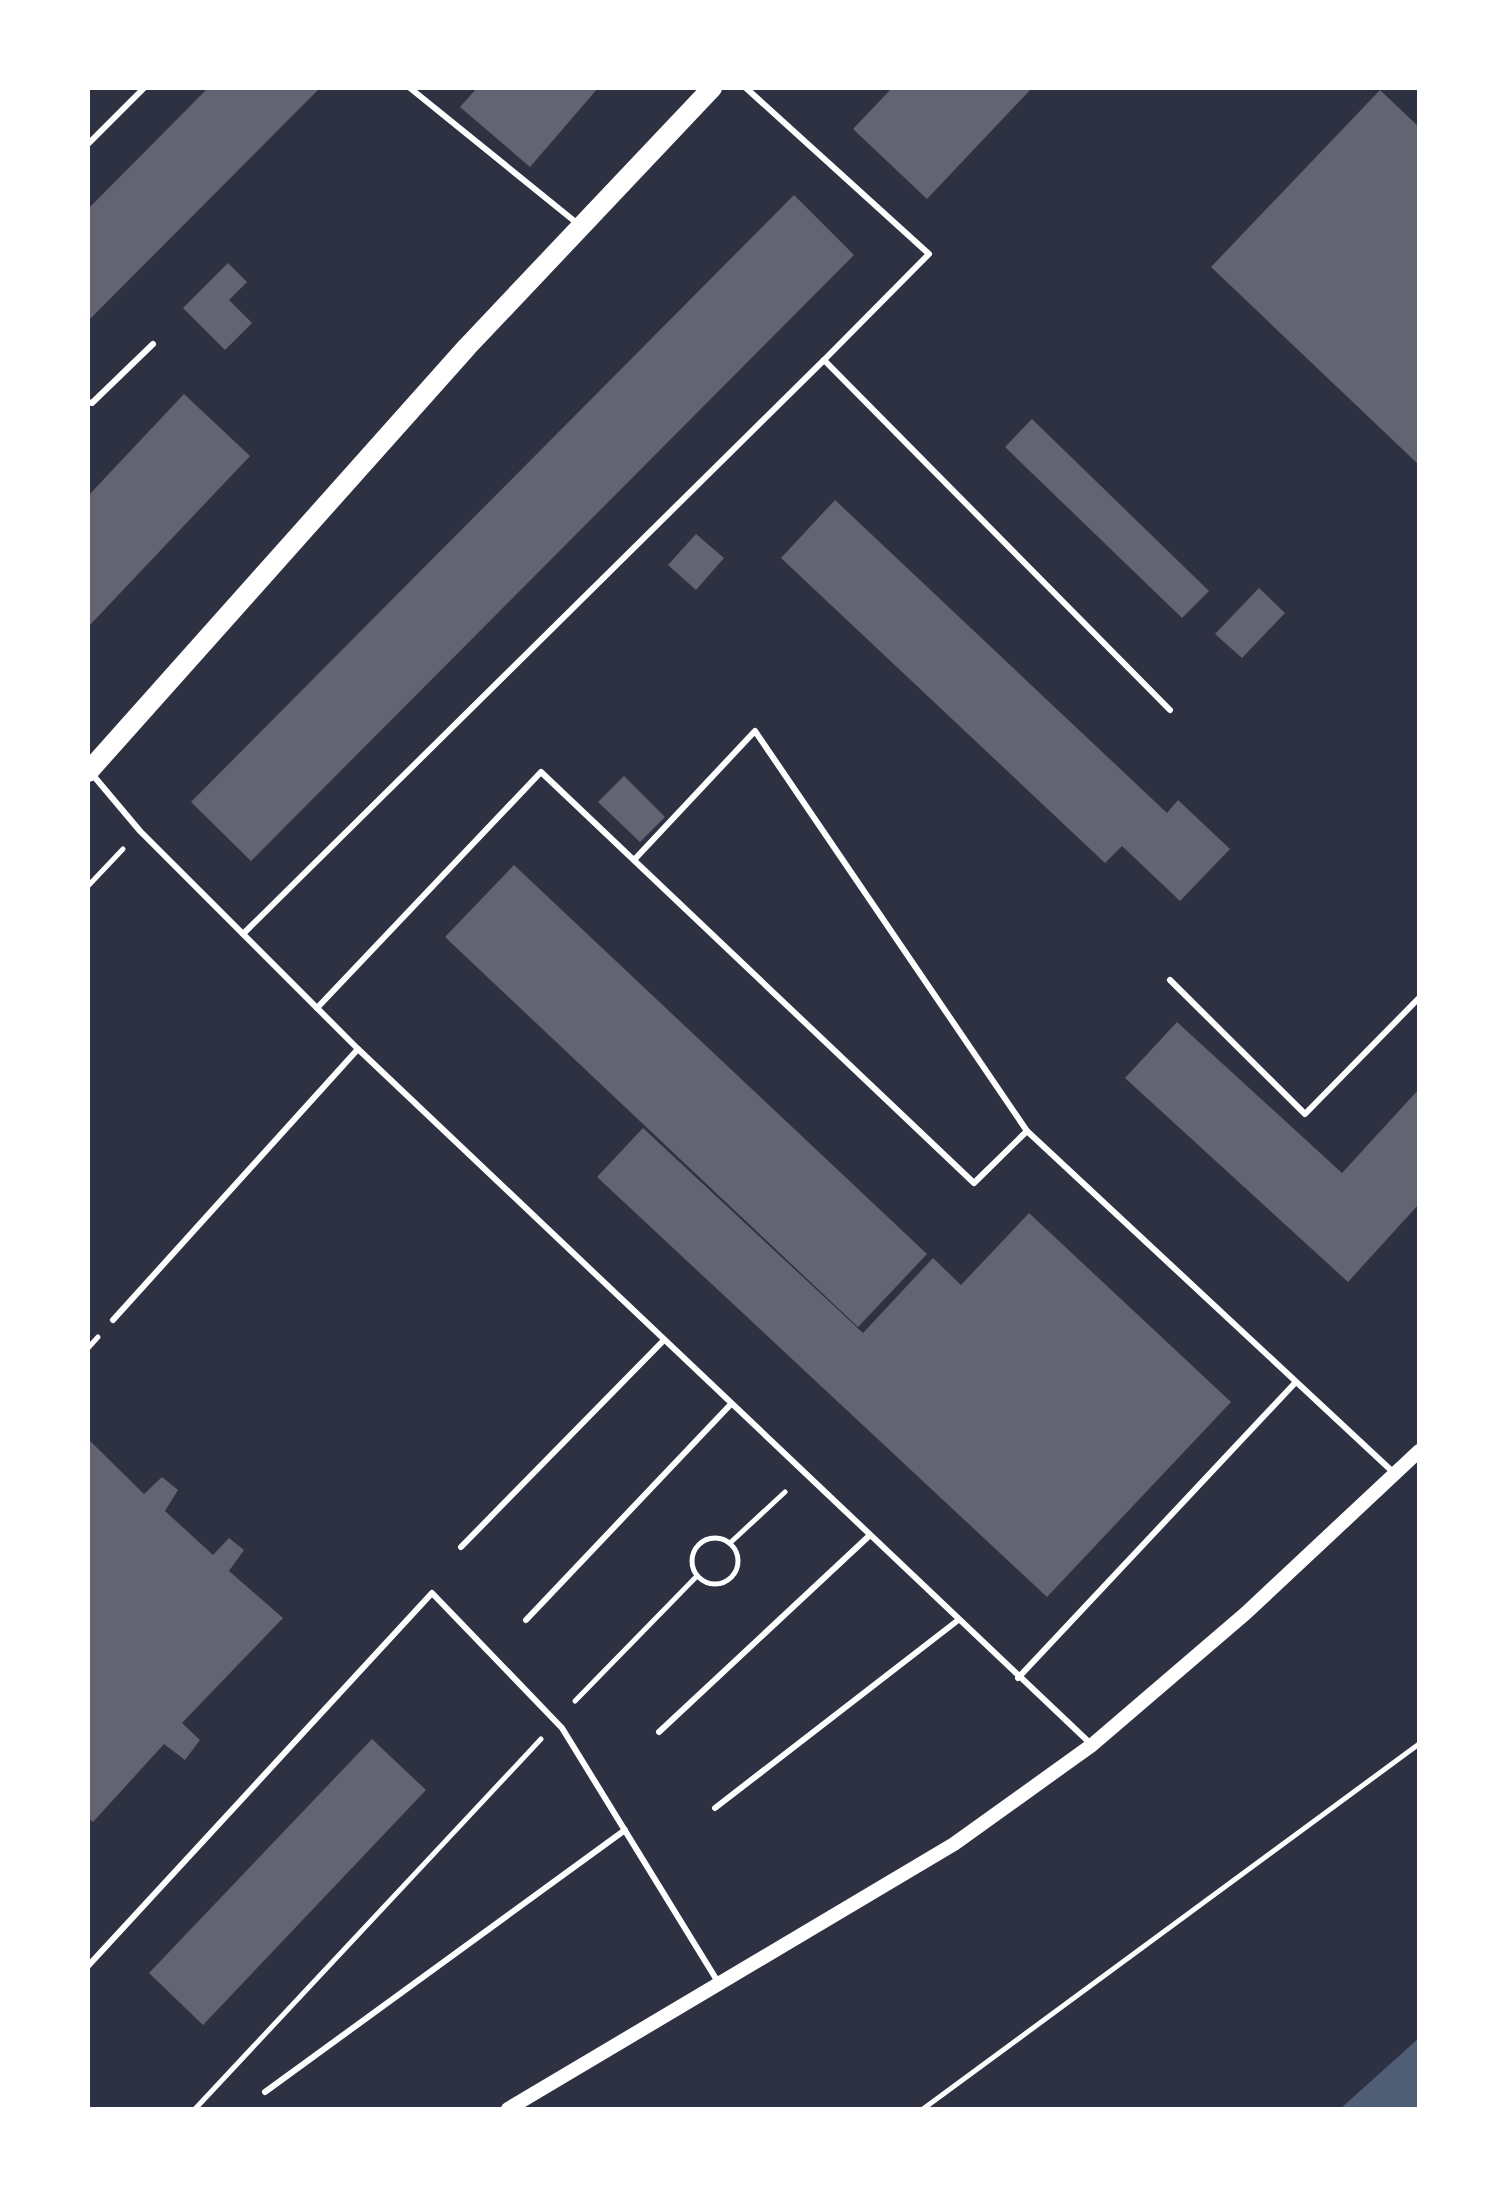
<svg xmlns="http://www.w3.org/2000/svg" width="1507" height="2197" font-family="Barlow,sans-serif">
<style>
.water{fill:#4f5d75}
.building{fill:#626471}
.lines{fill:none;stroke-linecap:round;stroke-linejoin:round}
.path{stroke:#fff;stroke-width:5}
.service{stroke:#fff;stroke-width:6}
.tertiary{stroke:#fff;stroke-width:14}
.primary{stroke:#fff;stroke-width:20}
</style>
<rect width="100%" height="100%" fill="#2d3142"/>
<polygon class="water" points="1419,2038 1419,2109 1340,2109"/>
<g class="building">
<polygon points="208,88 320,88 88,321 88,209"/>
<polygon points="477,88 598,88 530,167 460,107"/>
<polygon points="892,88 1032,88 927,199 853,129"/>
<polygon points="1380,90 1419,127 1419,465 1211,267"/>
<polygon points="794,195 854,255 251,861 191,802"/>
<polygon points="228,263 247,282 229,300 252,323 225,350 183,308"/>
<polygon points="184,394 250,456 88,627 88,496"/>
<polygon points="1032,419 1209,591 1182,618 1005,447"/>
<polygon points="835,500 1167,813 1178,800 1230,849 1180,901 1122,846 1105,863 781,558"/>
<polygon points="696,534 724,558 696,590 668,565"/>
<polygon points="1259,588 1285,613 1242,658 1215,634"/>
<polygon points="624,776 665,817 640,842 598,802"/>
<polygon points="514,865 927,1254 858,1327 445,937"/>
<polygon points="1177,1022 1342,1173 1419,1089 1419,1204 1348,1282 1125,1078"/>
<polygon points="643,1128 863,1333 933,1258 961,1285 1029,1213 1231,1402 1047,1597 597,1177"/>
<polygon points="88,1439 144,1494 162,1477 178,1490 165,1511 213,1555 229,1538 244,1550 229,1571 283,1618 182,1723 200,1740 185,1760 164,1744 93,1822 88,1818"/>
<polygon points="372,1739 426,1790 203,2025 149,1973"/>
</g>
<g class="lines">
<g class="path">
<polyline points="88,886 123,849"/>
<polyline points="88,1348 98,1337"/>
<circle cx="715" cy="1561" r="23"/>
<polyline points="730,1543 785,1492"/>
<polyline points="575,1701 697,1576"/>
<polyline points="195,2109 541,1739"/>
<polyline points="923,2109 1419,1744"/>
</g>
<g class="service">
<polyline points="410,88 578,224"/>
<polyline points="746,88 929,254 824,360 1170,710"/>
<polyline points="88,144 144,88"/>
<polyline points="88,402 92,403 153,344"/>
<polyline points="92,774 140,831 358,1049 113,1320"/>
<polyline points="634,860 755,731 1027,1131 1393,1472"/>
<polyline points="243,934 824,360"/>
<polyline points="1170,980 1305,1114 1419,998"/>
<polyline points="317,1008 541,772 974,1183 1027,1131"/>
<polyline points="358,1049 1092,1745"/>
<polyline points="461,1547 664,1340"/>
<polyline points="526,1620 731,1404"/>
<polyline points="1018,1678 1294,1384"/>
<polyline points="659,1732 869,1536"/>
<polyline points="715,1808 957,1621"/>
<polyline points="88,1966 432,1593 562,1728 718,1982"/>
<polyline points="265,2092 625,1830"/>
</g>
<polyline class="tertiary" points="508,2109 954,1844 1092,1745 1246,1613 1419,1451"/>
<polyline class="primary" points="88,772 467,347 712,88"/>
</g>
<rect width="1507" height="2197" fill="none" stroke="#ffffff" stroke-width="180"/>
</svg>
